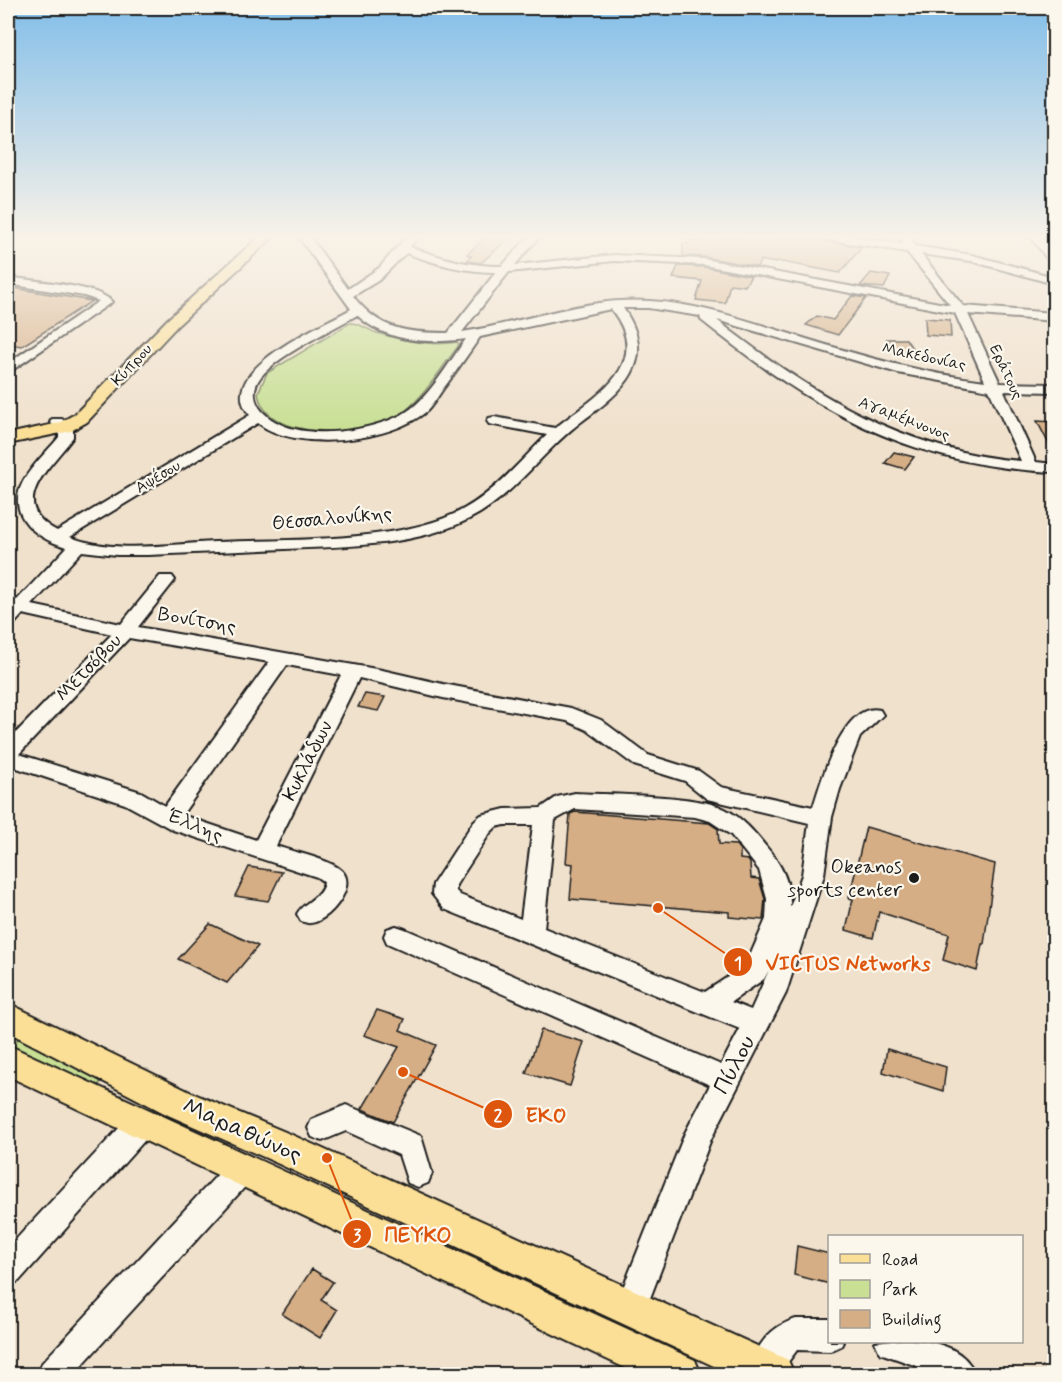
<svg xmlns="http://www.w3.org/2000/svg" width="1062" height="1382" font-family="Mynerve,sans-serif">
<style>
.green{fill:#c8df94;stroke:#727e58;stroke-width:1.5}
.building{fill:#d5ae86;stroke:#1c1c1c;stroke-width:1.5}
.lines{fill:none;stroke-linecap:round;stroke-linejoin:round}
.minor-casing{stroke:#1c1c1c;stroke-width:4}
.major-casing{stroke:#1c1c1c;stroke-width:4}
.minor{fill:#fbf7ec;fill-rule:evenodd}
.major{fill:#fbdf96;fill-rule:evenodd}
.poi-dot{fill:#1c1c1c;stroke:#fbf7ec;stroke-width:2}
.labels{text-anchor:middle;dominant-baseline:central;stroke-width:4.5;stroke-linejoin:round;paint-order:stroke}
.far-street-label{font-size:16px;fill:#1c1c1c;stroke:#fbf7ec}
.street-label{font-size:20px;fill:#1c1c1c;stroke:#fbf7ec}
.poi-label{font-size:20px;fill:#1c1c1c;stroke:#fbf7ec;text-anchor:end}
.near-street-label{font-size:24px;fill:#1c1c1c;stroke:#fbf7ec}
.leader{fill:none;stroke:#de560d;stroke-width:2}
.callout-dot{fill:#de560d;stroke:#fbf7ec;stroke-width:2}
.mark-label{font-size:18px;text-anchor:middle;font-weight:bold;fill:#fff}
.callout-label{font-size:21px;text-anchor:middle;font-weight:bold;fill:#de560d;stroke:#fbf7ec;stroke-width:4.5;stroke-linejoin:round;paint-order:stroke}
</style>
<rect width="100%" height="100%" fill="#f0e1cd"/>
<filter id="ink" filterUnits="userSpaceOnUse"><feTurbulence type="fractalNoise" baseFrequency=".0167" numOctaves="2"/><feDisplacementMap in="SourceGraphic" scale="12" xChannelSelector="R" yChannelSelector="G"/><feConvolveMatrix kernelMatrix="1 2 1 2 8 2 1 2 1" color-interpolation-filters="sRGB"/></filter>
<g filter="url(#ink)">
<g class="green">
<path d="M350,323C361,323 367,330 377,333C401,340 432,347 457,342L459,345C441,368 422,402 396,417C363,435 265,443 258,393L267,373Z"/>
<polygon points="20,1037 104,1078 96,1088 9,1049"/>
</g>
<g class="building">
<polygon points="488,236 511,236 481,263 467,261 471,256 467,254"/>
<polygon points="700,236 793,236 862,247 840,273 777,261 775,263 761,260 757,267 704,257 683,256 683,244 688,244 688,240 699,241"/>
<polygon points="678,266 704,267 751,276 745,286 730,284 725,303 696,300 702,281 673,278"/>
<polygon points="871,273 890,276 884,288 860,286"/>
<polygon points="8,287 92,301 22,346 8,344"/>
<polygon points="852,296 866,298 838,335 806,325 817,316 833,320"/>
<polygon points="925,318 950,320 951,337 926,335"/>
<polygon points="887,339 906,339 914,351 896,352"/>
<polygon points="1037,421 1054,422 1054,454"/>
<polygon points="894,452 914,457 905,469 885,463"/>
<polygon points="365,694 385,697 378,711 358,707"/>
<polygon points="575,812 709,823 718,829 719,844 736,845 740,850 740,859 748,860 750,863 751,878 759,879 765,899 763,920 729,917 729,912 570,899 573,864 566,863 570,814"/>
<polygon points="866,827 995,864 984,944 982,944 977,971 943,960 949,934 879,912 873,938 846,930 853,899 849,898"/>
<polygon points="249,867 282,872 268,901 235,896"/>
<polygon points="210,924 258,946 227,983 178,959"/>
<polygon points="377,1010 405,1019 400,1030 436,1045 393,1122 362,1109 399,1047 364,1035"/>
<polygon points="541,1030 584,1042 570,1086 526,1073"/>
<polygon points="887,1049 946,1067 943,1091 883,1072"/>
<polygon points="797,1246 830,1254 830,1284 794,1275"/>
<polygon points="312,1269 333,1282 321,1300 337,1310 320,1338 282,1314"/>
</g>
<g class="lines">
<defs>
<g id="minor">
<path d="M298,236H309L348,289L379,268L407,236L416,238L410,247C442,258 468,266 502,266L529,236H540L515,265L614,255L704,259L950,305L907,252L824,239L819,236H848L903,244L899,236H910L915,246L972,255L1054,277V284L971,261L921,254L963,306L1054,313V321L968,314L1000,383L1054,384V392L1004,391L1036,462L1054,464V472C908,466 812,409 701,320L700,316L648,308H623C660,361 623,391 581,422C545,449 519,489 480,513C423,547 349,546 285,549C239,551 194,553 148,555H117L82,551L32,605L121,624L160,576H172L175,580L138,627L382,670L443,684L571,708L601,720L648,755L699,771L721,787L813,807C821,781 844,700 880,710L883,715L860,737L840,789L832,817L824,875L786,993L711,1139L642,1319L631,1324L620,1319L615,1308L685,1133L710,1085L387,943L384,936L387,929L396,926L405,929L721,1065L740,1029L444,909L432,894L433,884L474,821L481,815L505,809L541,808L557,797L575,793C610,795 696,794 725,809C743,818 755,833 768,849C782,865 791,885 790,907L802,875L809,823L707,799L685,781L634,765L587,730L567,721L443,698L359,678L276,846C293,852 330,859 342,871C358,887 327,923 310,923C308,924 302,921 301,921L297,914C304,901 322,898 324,882L317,877L173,830L125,804L8,765V741L112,634L23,614L14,624L8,626V597L17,600L67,547C51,543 33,534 24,520C3,488 41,460 59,437V431L50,422L52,419H62L73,430V437C52,467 4,503 57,531L250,415C211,371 322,326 351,309ZM406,253C436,264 464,272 496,272L448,333C407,333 379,330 353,296L379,280ZM614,261L704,265L955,313L985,381C922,373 861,356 800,337C751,322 701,304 650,301C586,296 524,323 462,332L509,272ZM611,309C656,366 593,397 555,428L494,417L489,418L487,421L489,424L547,435C518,463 491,497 454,514C391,543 285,539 215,542C169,544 115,554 70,537L258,423C296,453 391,442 427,411C433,405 438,396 443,389C456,372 468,354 480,337ZM357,315C385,342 429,344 466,339C449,362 427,402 401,415C365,433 292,444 262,411C255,403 252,392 258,381C271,358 332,330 357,315ZM717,320L898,373L989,390L1021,461C904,452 807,391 717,320ZM129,638L269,662L165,806L141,792L19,754ZM287,665L341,675L256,840L182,815ZM575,809L695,817L710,821L731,835L759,870L767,899L766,919L746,965L705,992L544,928L555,820ZM505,825H533L521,919L460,895L456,891V885L490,833L496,827ZM769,970L751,1010L731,1002L764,979Z"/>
<polygon points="1030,236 1041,236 1054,254 1054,264 1050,263"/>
<path d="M8,277C30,281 100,285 112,302L8,373V363L99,301L84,296L8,284Z"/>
<polygon points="346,1105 421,1136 432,1173 428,1183 418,1187 408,1183 399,1155 346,1131 322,1141 312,1137 308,1128 312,1119"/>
<polygon points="143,1109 153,1113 157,1122 153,1131 19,1281 8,1285 8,1248 133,1113"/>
<polygon points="243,1154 253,1158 257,1168 253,1178 74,1374 37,1374 42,1363 233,1158"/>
<path d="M796,1319H830V1342H843L841,1346L830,1351L797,1350L779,1374H750L748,1370C758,1345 769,1327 796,1319Z"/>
<path d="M875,1342C908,1338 960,1337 975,1374H932L914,1365L880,1353Z"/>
</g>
<g id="major">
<polygon points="260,236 274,236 178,325 87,422 71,431 8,444 8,434 59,423 75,414 168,319"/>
<polygon points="8,1003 192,1093 290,1134 788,1360 794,1374 731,1374 266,1158 168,1115 8,1032"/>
<polygon points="8,1045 695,1360 701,1374 638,1374 8,1076"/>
</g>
</defs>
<use href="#minor" class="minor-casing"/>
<use href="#major" class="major-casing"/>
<use href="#minor" class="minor"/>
<use href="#major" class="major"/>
</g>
</g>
<linearGradient id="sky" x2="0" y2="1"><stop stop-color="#82bee9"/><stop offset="0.55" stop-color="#f8f2e8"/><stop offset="1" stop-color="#f8f2e8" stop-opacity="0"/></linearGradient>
<rect width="1062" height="430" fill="url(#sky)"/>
<circle class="poi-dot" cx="914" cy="878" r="6"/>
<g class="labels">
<g class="far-street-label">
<text transform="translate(924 357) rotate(12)">Μακεδονίας</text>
<text transform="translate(132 365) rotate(-47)">Κύπρου</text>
<text transform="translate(1006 372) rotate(65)">Εράτους</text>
<text transform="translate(904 419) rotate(21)">Αγαμέμνονος</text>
<text transform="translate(158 477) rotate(-31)">Αψέσου</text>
</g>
<g class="street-label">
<text transform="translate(332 519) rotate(-5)">Θεσσαλονίκης</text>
<text transform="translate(197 621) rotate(10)">Βονίτσης</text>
<text transform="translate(89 668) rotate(-46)">Μετσόβου</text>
<text transform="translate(308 761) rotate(-63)">Κυκλάδων</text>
<text transform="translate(195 826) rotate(23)">Έλλης</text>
</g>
<g class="poi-label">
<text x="902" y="867">Okeanos<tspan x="902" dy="23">sports center</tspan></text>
</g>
<g class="near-street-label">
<text transform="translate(735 1065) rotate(-62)">Πύλου</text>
<text transform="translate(242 1131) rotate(24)">Μαραθώνος</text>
</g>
</g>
<path class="leader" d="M658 908L738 962M403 1072L498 1114M327 1158L357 1234"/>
<g class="callout-dot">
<circle cx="658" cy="908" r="6"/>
<circle cx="403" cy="1072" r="6"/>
<circle cx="327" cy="1158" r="6"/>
<circle cx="738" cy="962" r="15"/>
<circle cx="498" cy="1114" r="15"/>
<circle cx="357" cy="1234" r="15"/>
</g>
<g class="mark-label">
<text x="738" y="969">1</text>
<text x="498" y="1121">2</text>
<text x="357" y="1241">3</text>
</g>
<g class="callout-label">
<text x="848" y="970">VICTUS Networks</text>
<text x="546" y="1122">EKO</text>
<text x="418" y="1242">ΠΕΥΚΟ</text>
</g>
<rect width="1062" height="1382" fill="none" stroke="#fbf7ec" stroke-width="30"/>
<rect x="15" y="15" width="1032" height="1352" fill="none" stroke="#1c1c1c" stroke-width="2" filter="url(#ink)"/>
<rect x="828" y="1235" width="195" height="108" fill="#fbf7ec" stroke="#a29f99" stroke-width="1.5"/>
<rect x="840" y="1254" width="30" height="9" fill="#fbdf96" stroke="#a29f99" stroke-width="1.5"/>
<text x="882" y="1265" font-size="18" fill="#1c1c1c">Road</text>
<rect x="840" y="1280" width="30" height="18" fill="#c8df94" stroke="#a29f99" stroke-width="1.5"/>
<text x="882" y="1295" font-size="18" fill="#1c1c1c">Park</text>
<rect x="840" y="1310" width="30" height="18" fill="#d5ae86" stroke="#a29f99" stroke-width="1.5"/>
<text x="882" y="1325" font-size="18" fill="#1c1c1c">Building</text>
</svg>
